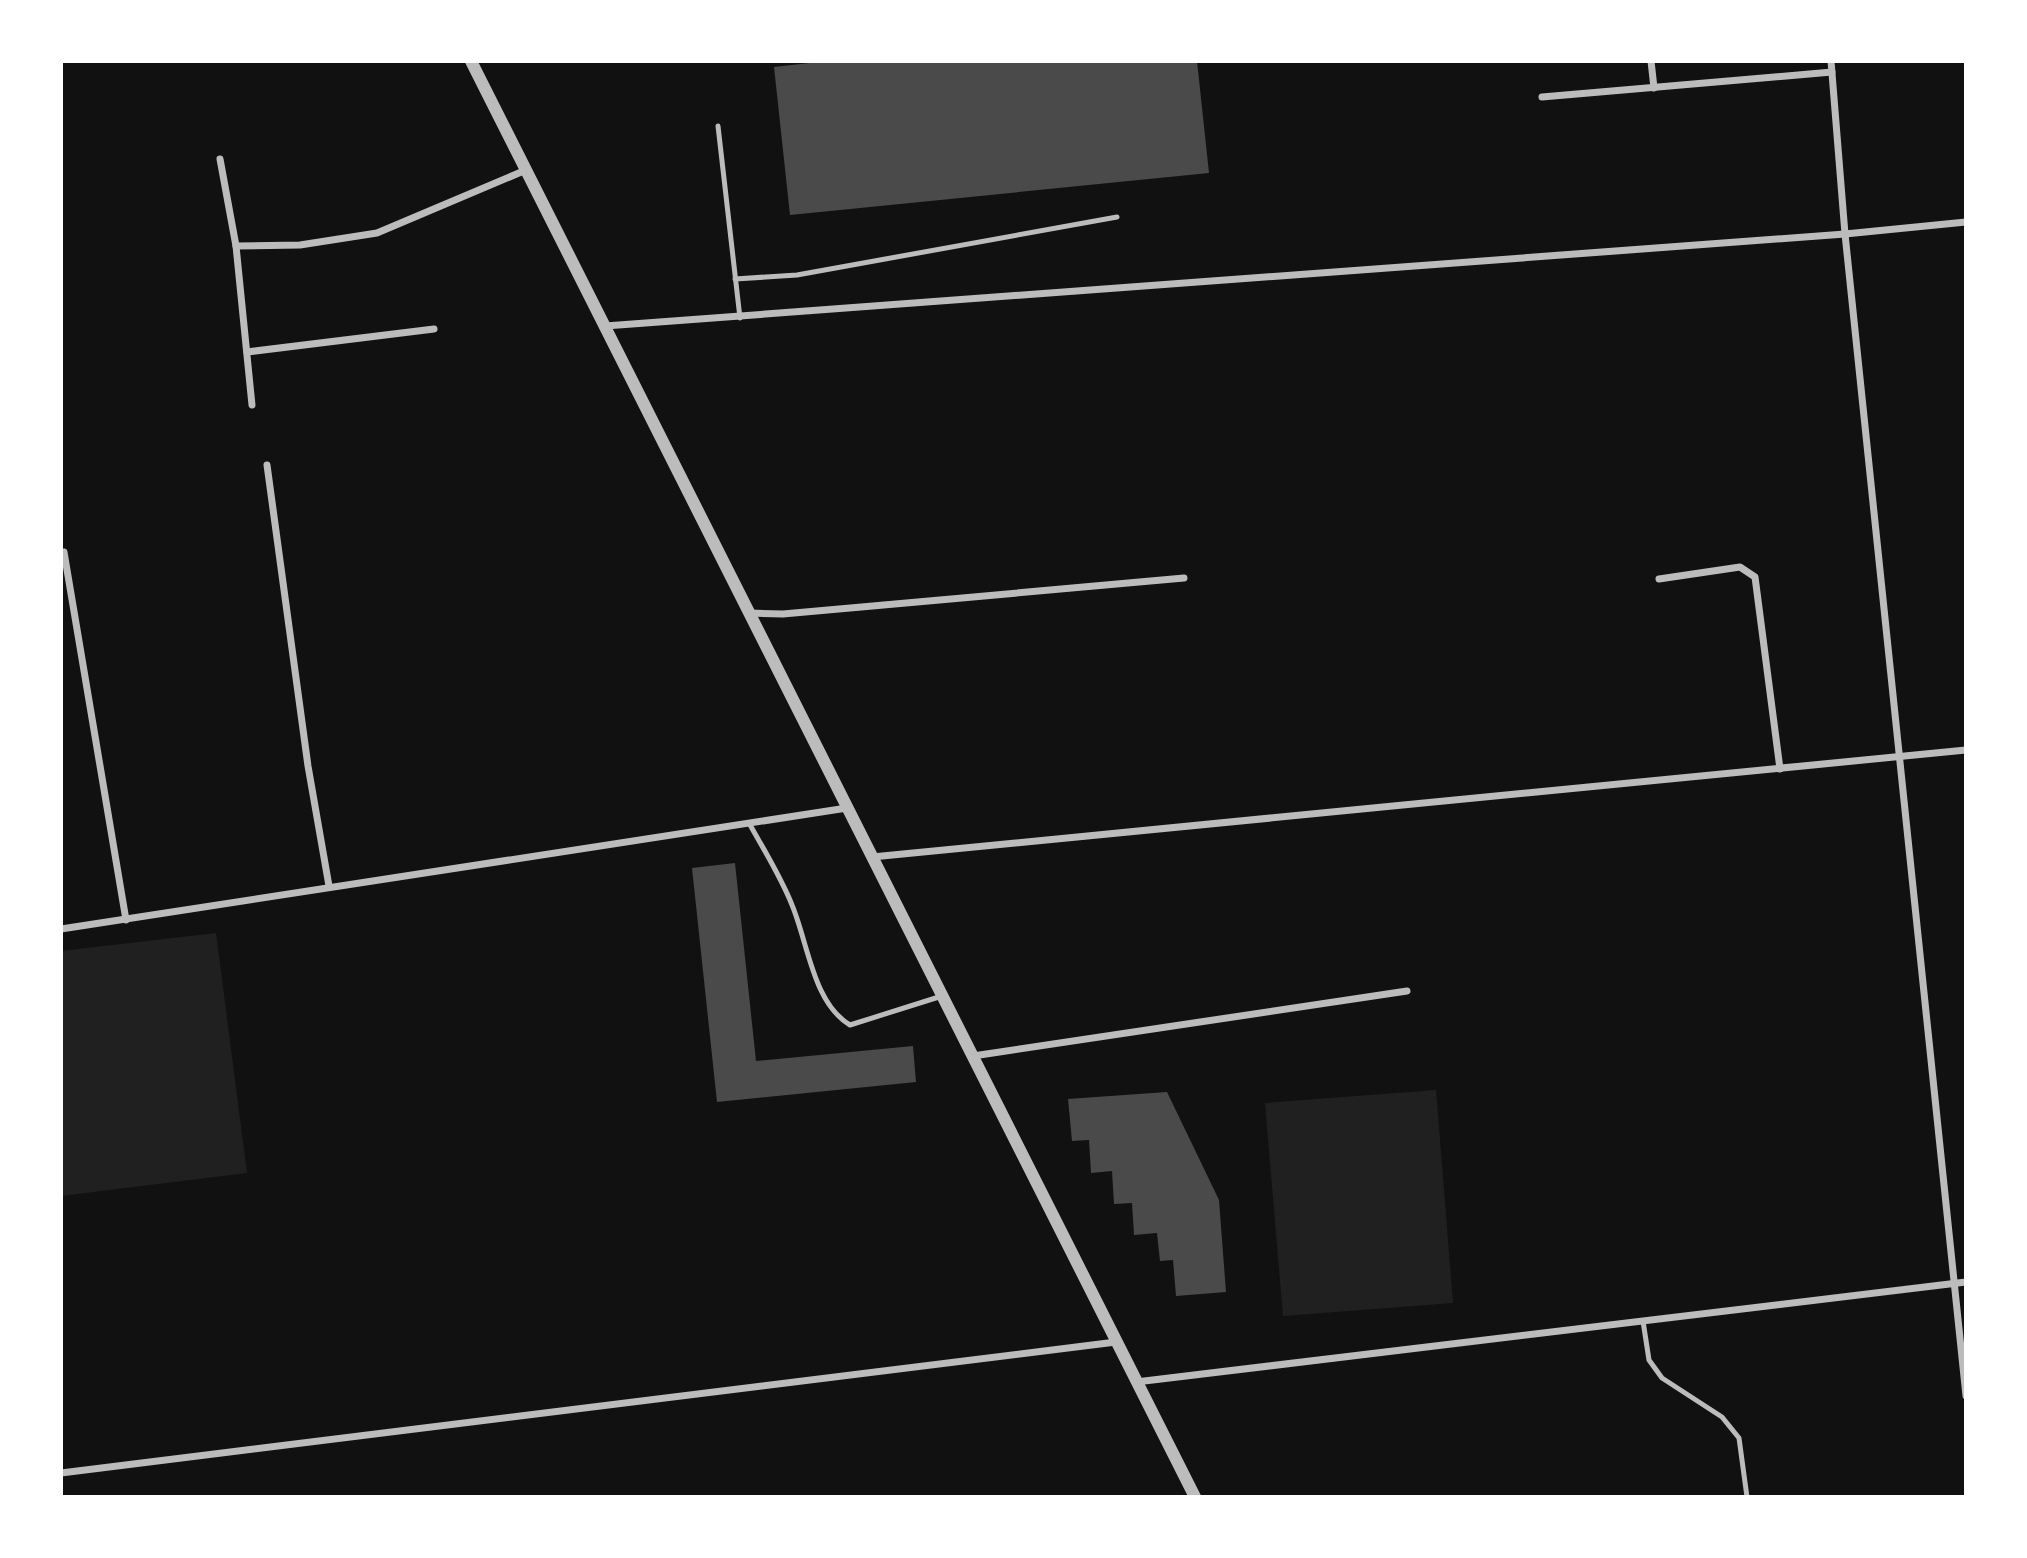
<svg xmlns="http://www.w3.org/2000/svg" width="2027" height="1558" font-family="'Golos Text',sans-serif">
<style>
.green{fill:#202020}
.building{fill:#4a4a4a}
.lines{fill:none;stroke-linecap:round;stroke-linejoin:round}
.service{stroke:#bcbcbc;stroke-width:5}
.minor{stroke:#bcbcbc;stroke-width:7}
.tertiary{stroke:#bcbcbc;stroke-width:12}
</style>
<rect width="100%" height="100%" fill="#111"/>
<g class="green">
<polygon points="216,933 247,1173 61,1196 61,951"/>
<polygon points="1436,1090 1453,1303 1283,1316 1265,1103"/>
</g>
<g class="building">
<polygon points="827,61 1197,61 1209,173 790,215 774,67"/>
<polygon points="735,863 756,1061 913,1046 916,1082 717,1102 692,868"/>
<polygon points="1167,1092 1219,1200 1226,1292 1176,1296 1173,1260 1160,1261 1157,1233 1134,1235 1132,1203 1114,1204 1112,1171 1091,1173 1089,1140 1072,1141 1068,1099"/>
</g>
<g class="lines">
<g class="service">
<polyline points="718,126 740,318"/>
<polyline points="735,279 797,275 1117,217"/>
<path d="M749,823C764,850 781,877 792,905C808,943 813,1003 850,1025L942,996"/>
<polyline points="1643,1321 1649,1360 1662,1378 1722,1417 1739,1438 1747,1497"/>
</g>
<g class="minor">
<polyline points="1651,61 1654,88"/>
<polyline points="1831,61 1845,234 1966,1396"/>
<polyline points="1542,97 1832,72"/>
<polyline points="220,159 236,246"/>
<polyline points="605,326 1845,234 1966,222"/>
<polyline points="247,352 434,329"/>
<polyline points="252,405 236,246 300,245 377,233 526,170"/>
<polyline points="267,465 308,766 329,886"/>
<polyline points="64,552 126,920"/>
<polyline points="1659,579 1740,567 1755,577 1780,769"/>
<polyline points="749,613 783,614 1184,578"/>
<polyline points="872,857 1966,750"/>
<polyline points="61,929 847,808"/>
<polyline points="973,1056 1407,991"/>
<polyline points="1136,1382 1966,1282"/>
<polyline points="61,1473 1116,1342"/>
</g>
<polyline class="tertiary" points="471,61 1195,1497"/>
</g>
<rect width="2027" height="1558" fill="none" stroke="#ffffff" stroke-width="126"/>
</svg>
